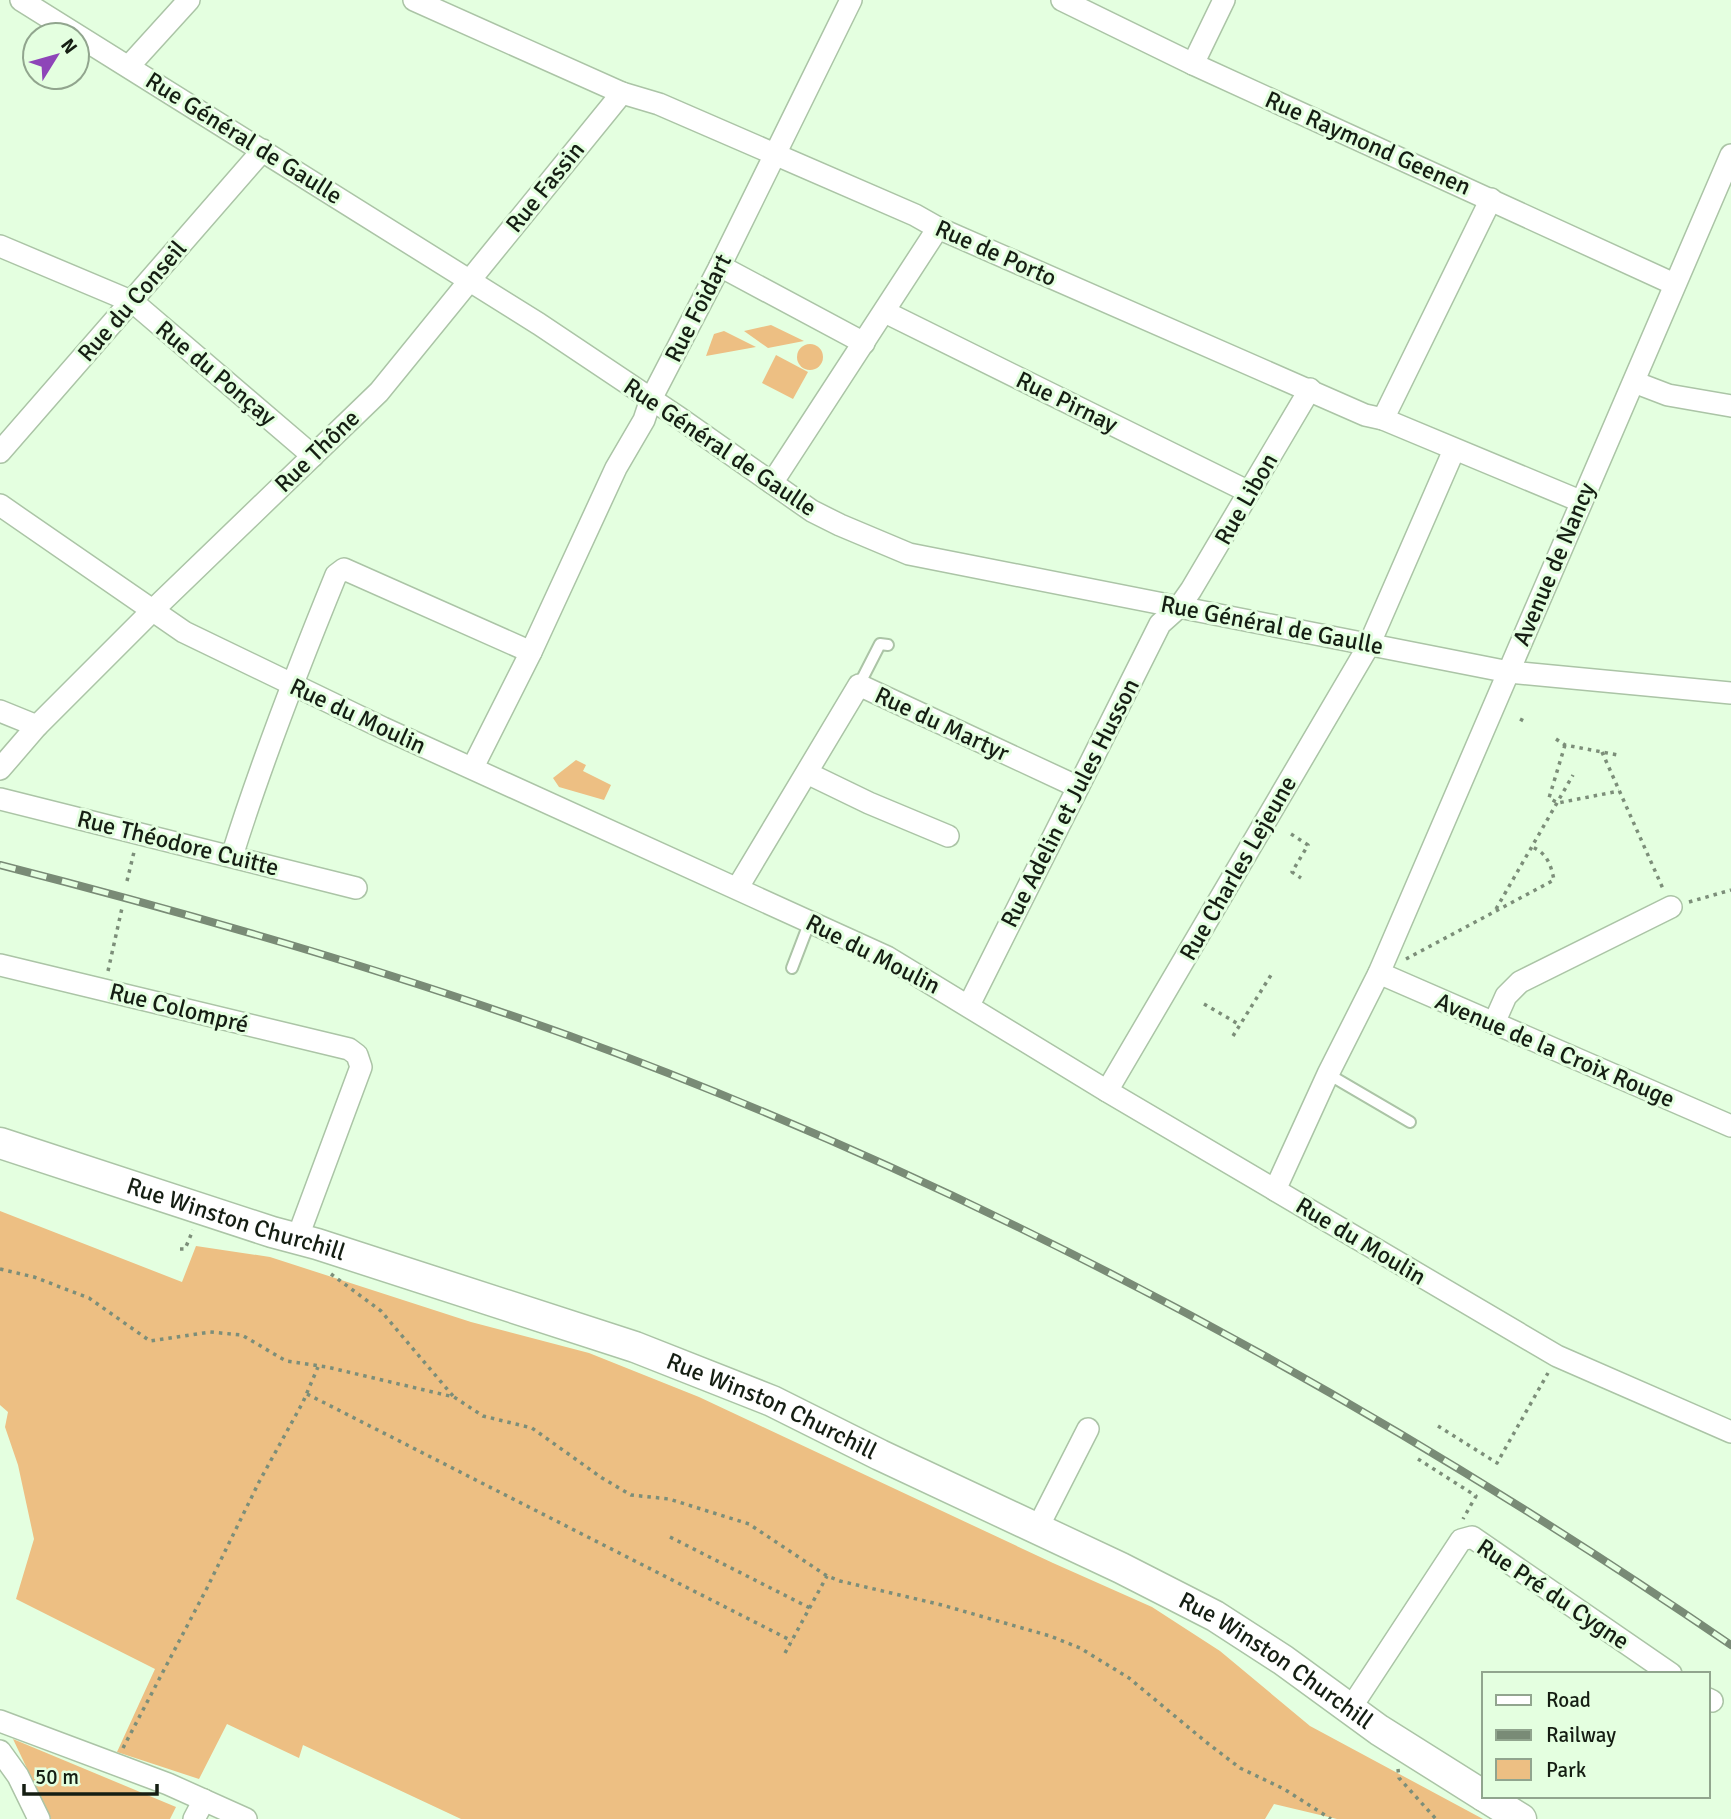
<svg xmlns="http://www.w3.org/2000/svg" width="1731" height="1819" font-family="Signika,sans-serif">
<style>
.green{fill:#edbf83}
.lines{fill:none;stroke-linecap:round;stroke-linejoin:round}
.lane-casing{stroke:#abc4a6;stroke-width:14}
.street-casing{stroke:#abc4a6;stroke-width:24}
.secondary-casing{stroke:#abc4a6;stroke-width:33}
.path{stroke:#7c8e79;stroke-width:3.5;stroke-dasharray:3.5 5;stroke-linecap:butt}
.lane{stroke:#fff;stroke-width:10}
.street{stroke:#fff;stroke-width:21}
.secondary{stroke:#fff;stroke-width:30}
.rail-casing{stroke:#798b76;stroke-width:8}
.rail{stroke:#e4ffe0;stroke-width:5;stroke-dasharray:16;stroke-linecap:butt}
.labels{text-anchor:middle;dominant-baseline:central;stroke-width:6;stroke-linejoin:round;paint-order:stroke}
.street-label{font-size:24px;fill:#151e13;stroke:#e4ffe0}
</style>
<rect width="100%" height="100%" fill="#e4ffe0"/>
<g class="green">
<polygon points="771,325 804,341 768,348 744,331"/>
<polygon points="724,331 756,347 706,356 714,334"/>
<circle cx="810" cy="357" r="13"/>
<polygon points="776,355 808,372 793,399 762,383"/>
<polygon points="576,760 586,765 583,771 611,785 604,800 559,787 553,778"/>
<polygon points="0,1211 182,1282 196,1246 270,1257 471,1322 589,1353 699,1397 1053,1563 1152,1607 1220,1651 1310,1726 1483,1819 1337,1819 1274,1804 1265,1819 461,1819 303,1745 299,1758 227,1724 199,1779 117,1752 155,1669 16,1599 34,1539 18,1465 5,1427 8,1412 0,1405"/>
<polygon points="13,1739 176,1807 170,1819 51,1819"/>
</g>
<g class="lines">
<defs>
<g id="lane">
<polyline points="859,685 880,644 888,645"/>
<polyline points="792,968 810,921"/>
<polyline points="1328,1074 1410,1122"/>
</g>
<g id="street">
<polyline points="21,0 539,324 678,417 812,511 840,525 909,554 1509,672 1731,693"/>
<polyline points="414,0 622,93 659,104 915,215 938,228 1365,415 1383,419 1580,501"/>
<polyline points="1062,0 1193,64 1674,284"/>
<polyline points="1193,64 1224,0"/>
<polyline points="129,66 189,0"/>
<polyline points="0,246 133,302 313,456"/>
<polyline points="720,266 864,343"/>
<polyline points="885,312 1249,492"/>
<polyline points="1634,382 1668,395 1731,406"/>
<polyline points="1383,419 1491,199"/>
<polyline points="0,452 263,150"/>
<polyline points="772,483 938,228"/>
<polyline points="0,505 184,632 383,728 887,957 1107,1091 1557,1356 1731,1432"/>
<polyline points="0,711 37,726"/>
<polyline points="473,767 531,652 616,468 644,420 651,399 720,266 851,0"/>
<polyline points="0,769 37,726 153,610 379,392 622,93"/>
<polyline points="807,773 869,803 948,836"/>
<polyline points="0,799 356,888"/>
<path d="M232,856C262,760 298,668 336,575L344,569L531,652"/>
<polyline points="738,887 859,685 1078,787"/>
<polyline points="0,965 349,1049 357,1055 361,1067 297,1239"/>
<polyline points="1379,973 1731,1126"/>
<polyline points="969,1005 1160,624 1179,607 1191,590 1310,389"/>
<polyline points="1494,1023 1506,996 1520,982 1671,907"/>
<polyline points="1107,1091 1369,645 1454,450"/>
<polyline points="1275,1190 1328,1074 1379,973 1731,155"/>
<polyline points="1037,1529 1088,1429"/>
<polyline points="1708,1699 1712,1701"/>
<polyline points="1350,1709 1461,1540 1472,1537 1671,1674"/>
<polyline points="0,1721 168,1784 246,1819"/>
<polyline points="0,1751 18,1776 39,1819"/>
<polyline points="194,1819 204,1800"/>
</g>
<g id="secondary">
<path id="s1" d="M0,1143L272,1232L317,1244L635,1347L772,1401L880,1455L1121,1568L1215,1616L1283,1660L1379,1730L1484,1796"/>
<polyline points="1484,1796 1521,1819"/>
</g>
</defs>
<use href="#lane" class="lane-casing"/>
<use href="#street" class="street-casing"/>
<use href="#secondary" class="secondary-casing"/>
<g class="path">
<polyline points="1520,719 1524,721"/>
<polyline points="1556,739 1565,745 1618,755"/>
<polyline points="1565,745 1549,798 1558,803 1619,791"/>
<polyline points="1602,752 1664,891"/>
<polyline points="1291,834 1308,845 1292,872 1301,878"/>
<polyline points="127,881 134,852"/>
<polyline points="1689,902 1731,890"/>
<polyline points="1496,909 1573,775"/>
<path d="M1406,959L1554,880C1551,865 1547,853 1532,847"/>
<polyline points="108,971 122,908"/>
<polyline points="1204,1004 1240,1025"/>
<polyline points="1233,1036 1271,975"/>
<polyline points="180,1249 185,1249 193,1230"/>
<polyline points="0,1269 34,1277 89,1298 150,1341 210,1332 242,1335 286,1361 327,1367 454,1397 483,1416 532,1428 602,1478 631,1495 669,1499 749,1524 827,1576 840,1581 942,1605 1050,1636 1080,1648 1129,1678 1206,1742 1240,1768 1284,1789 1331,1819"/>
<polyline points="331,1274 381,1311 453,1396"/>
<polyline points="307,1394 792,1641"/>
<polyline points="1438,1426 1497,1463 1548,1373"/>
<polyline points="1418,1459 1476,1496 1463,1519"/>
<polyline points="670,1537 810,1608"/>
<polyline points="785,1653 827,1576"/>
<polyline points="123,1748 207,1588 259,1482 303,1402 318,1367"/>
<polyline points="1398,1769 1399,1778 1436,1819"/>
</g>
<use href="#lane" class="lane"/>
<use href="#street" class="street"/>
<use href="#secondary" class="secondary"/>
<defs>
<path id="rail" d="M0,865C192,914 383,969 570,1036C981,1186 1370,1398 1731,1645"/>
</defs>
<use href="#rail" class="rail-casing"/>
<use href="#rail" class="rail"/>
</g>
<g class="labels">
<g class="street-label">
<text transform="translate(244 138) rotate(32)">Rue Général de Gaulle</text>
<text transform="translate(1368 143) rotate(24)">Rue Raymond Geenen</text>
<text transform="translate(545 187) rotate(-51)">Rue Fassin</text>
<text transform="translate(996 253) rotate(24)">Rue de Porto</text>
<text transform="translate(132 301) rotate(-49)">Rue du Conseil</text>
<text transform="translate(698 308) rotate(-63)">Rue Foidart</text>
<text transform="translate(216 373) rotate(40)">Rue du Ponçay</text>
<text transform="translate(1067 402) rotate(26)">Rue Pirnay</text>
<text transform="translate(720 447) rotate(34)">Rue Général de Gaulle</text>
<text transform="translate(317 451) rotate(-44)">Rue Thône</text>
<text transform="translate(1246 499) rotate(-60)">Rue Libon</text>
<text transform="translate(1554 564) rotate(-67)">Avenue de Nancy</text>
<text transform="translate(1272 625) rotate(11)">Rue Général de Gaulle</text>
<text transform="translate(358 716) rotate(25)">Rue du Moulin</text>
<text transform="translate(942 724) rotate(25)">Rue du Martyr</text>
<text transform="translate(1070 803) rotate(-63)">Rue Adelin et Jules Husson</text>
<text transform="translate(178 843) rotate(14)">Rue Théodore Cuitte</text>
<text transform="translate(1238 868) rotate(-60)">Rue Charles Lejeune</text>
<text transform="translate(873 954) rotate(27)">Rue du Moulin</text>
<text transform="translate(179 1008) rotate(14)">Rue Colompré</text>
<text transform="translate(1555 1050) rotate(23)">Avenue de la Croix Rouge</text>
<text stroke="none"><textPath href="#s1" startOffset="248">Rue Winston Churchill</textPath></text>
<text transform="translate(1361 1241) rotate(31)">Rue du Moulin</text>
<text stroke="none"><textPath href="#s1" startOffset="816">Rue Winston Churchill</textPath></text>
<text transform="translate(1553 1594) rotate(34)">Rue Pré du Cygne</text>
<text stroke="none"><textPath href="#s1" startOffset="1382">Rue Winston Churchill</textPath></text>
</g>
</g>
<rect x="1482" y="1672" width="228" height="126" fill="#e4ffe0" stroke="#91a58e" stroke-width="2"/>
<rect x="1496" y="1695" width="35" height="10" fill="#ffffff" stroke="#91a58e" stroke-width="2"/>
<text x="1546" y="1707" font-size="21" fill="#151e13">Road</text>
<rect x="1496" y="1730" width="35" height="10" fill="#798b76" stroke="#91a58e" stroke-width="2"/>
<text x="1546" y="1742" font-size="21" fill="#151e13">Railway</text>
<rect x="1496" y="1759" width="35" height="21" fill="#edbf83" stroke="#91a58e" stroke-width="2"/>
<text x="1546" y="1777" font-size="21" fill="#151e13">Park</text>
<g transform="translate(56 56) rotate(53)"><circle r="33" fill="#e4ffe0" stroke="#91a58e" stroke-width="2"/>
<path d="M0-5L12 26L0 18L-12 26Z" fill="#8e45b8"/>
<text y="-10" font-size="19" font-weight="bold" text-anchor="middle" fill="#151e13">N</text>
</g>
<path d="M24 1784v10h133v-10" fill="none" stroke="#151e13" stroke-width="3.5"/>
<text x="35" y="1784" font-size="21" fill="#151e13" stroke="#e4ffe0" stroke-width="5" paint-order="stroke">50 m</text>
</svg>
